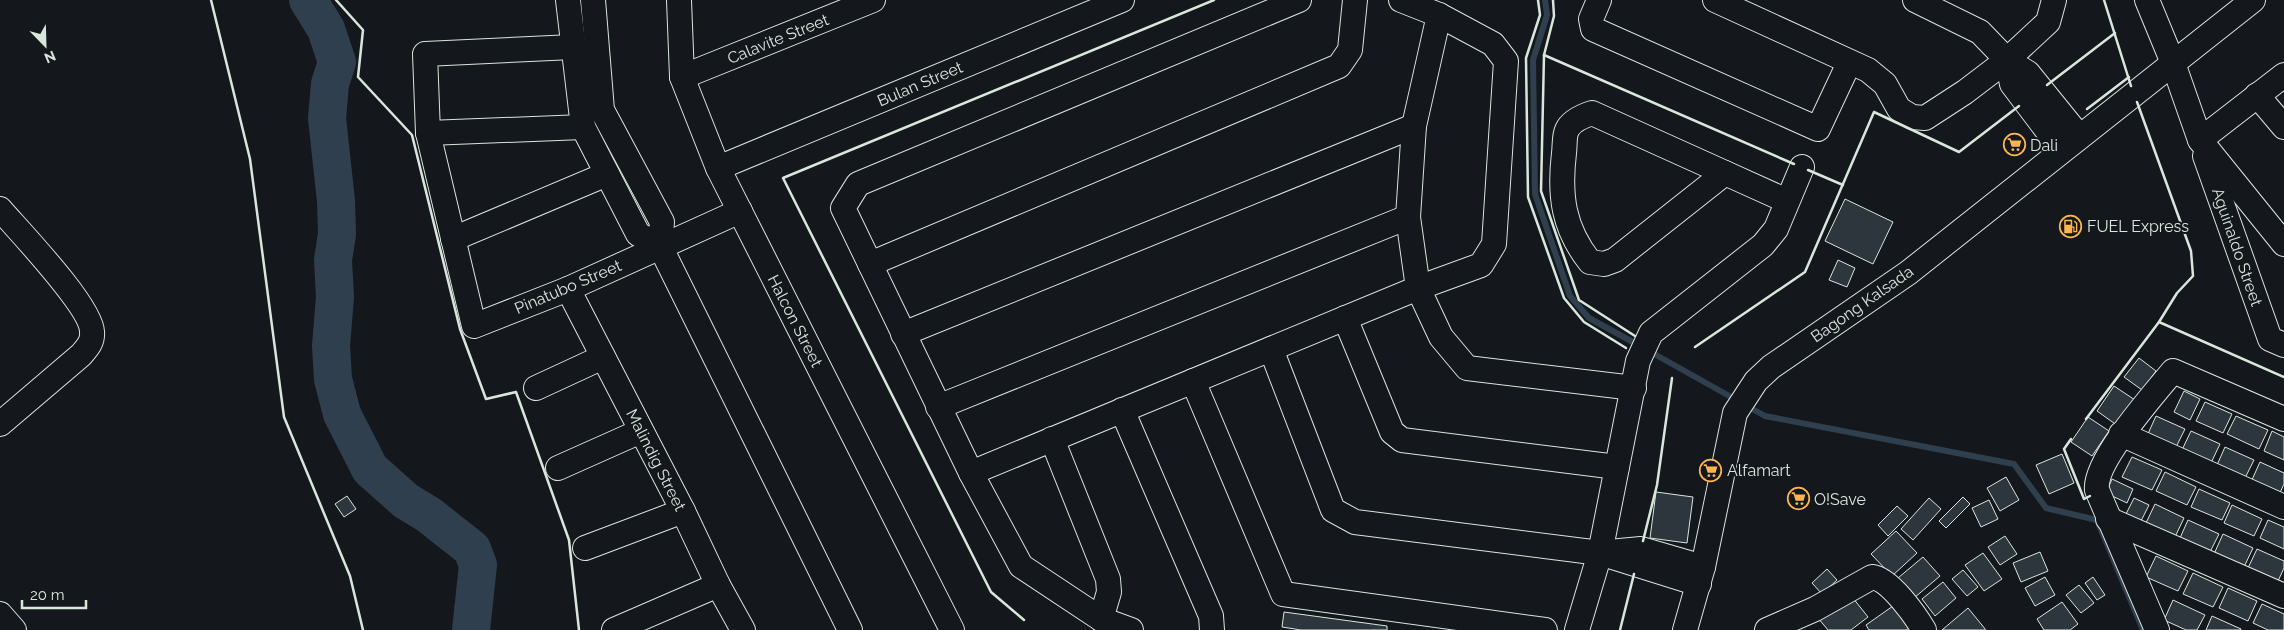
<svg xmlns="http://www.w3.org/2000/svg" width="2284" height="630" font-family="Raleway,sans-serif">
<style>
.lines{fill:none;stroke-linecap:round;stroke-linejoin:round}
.stream{stroke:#2f3f4d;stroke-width:6}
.river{stroke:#2f3f4d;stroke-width:38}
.building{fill:#2c363c;stroke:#d8e6dc}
.minor-casing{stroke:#d8e6dc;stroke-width:26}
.minor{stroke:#14181c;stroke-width:24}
.wall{stroke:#d8e6dc;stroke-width:2.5}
.labels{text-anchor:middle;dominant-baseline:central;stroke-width:4;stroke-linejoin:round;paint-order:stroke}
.street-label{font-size:16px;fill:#d8e6dc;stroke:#14181c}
.poi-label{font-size:16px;fill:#d8e6dc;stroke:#14181c;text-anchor:start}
</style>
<rect width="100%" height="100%" fill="#14181c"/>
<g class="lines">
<g class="stream">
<polyline points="1545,0 1547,15 1533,60 1535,194 1570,296 1589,318 1640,346"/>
<polyline points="1649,351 1765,416 2014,464 2046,508 2097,520 2143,630"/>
</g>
<polyline class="river" points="308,0 326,29 337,62 330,84 327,118 336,201 337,234 333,260 335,297 331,346 333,379 342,414 370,469 406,501 429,515 472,549 478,565 471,630"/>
</g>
<g class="building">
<polygon points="1845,199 1893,222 1873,264 1825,241"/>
<polygon points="1838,260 1855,268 1847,287 1829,280"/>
<polygon points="2139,358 2156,371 2142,390 2124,377"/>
<polygon points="2114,386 2135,400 2118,426 2097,411"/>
<polygon points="2184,391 2200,399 2190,420 2174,412"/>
<polygon points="2205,402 2232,414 2223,433 2196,421"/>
<polygon points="2156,416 2185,429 2175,449 2147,436"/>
<polygon points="2236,416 2268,430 2259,449 2227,434"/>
<polygon points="2088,417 2109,431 2092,456 2071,442"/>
<polygon points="2191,431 2220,444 2210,465 2181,452"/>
<polygon points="2272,431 2284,437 2284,460 2264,451"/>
<polygon points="2225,447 2254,460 2245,478 2217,465"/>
<polygon points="2062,454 2074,483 2049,494 2036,465"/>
<polygon points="2132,457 2162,470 2152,490 2122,477"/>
<polygon points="2260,462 2284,473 2284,484 2279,495 2251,482"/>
<polygon points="2165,472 2196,487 2187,505 2156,491"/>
<polygon points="2006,477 2019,500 2000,511 1987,488"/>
<polygon points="2112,479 2133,489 2127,503 2106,493"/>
<polygon points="2199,489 2230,503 2222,520 2191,507"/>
<polygon points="1656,492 1693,497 1687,543 1650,538"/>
<polygon points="347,496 356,509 344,517 335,504"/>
<polygon points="1963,497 1970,504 1946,528 1939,521"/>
<polygon points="1929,498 1941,509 1913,540 1901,529"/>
<polygon points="2134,498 2149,505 2141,521 2126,514"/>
<polygon points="1989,500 1998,519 1981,527 1972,508"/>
<polygon points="2155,504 2184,518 2175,537 2146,523"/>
<polygon points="2232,505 2262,519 2254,536 2224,523"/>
<polygon points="1897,506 1908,516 1888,536 1878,525"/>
<polygon points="2188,520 2219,534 2210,552 2180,538"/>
<polygon points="2268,520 2284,527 2284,549 2260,538"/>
<polygon points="1896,531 1917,553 1892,576 1871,554"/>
<polygon points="2223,534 2253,548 2244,567 2214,554"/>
<polygon points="2005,536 2017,554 2000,565 1988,547"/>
<polygon points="2257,549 2284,561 2284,568 2278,581 2248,568"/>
<polygon points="2040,552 2048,571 2021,582 2013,563"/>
<polygon points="1983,553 2002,579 1984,591 1965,565"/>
<polygon points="2156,556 2188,571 2178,591 2146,577"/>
<polygon points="1923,557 1940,576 1914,598 1898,578"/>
<polygon points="1827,569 1837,580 1822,594 1812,583"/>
<polygon points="1963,570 1978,587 1967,596 1952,579"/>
<polygon points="2193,573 2223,587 2213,607 2183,594"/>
<polygon points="2045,577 2055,595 2035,606 2025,588"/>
<polygon points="2093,577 2105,595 2097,600 2085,583"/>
<polygon points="1943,582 1956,598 1935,616 1922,599"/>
<polygon points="2079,585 2094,603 2081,613 2066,595"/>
<polygon points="2228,588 2257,601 2248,621 2219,608"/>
<polygon points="1849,593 1868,617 1851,630 1828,630 1818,618"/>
<polygon points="2173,600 2205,615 2197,630 2186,630 2164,620"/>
<polygon points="2062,602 2078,624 2070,630 2044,630 2037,619"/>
<polygon points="2262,604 2284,614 2284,630 2268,630 2253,623"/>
<polygon points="1893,606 1909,628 1906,630 1869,630 1866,625"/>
<polygon points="1968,608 1986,630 1942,630"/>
<polygon points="1284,612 1387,626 1387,630 1301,630 1282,627"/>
<polygon points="2212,616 2241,629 2241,630 2206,630"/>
</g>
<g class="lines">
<defs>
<g id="minor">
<polyline points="568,0 583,127 638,234 660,246"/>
<polyline points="593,0 602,110 662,222 660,246 850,630"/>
<polyline points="679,0 682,77 718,168 952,630"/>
<polyline points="1599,0 1591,19 1593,29 1818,129 1849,63"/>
<polyline points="1715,0 1868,70 1885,84 1899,109 1912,117 1925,118 1965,92 2007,60 2048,22 2054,0"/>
<polyline points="1915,0 1980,32 2007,60 2028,73 2079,136"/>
<polyline points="2147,0 2173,63 2200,140 2284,244"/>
<polyline points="1439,15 1414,126 1408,217 1418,288 1441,337 1467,368 1634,388"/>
<polyline points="573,47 425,54 428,133 474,326 568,289 740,211"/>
<polyline points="2007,60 2012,84 2062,150"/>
<polyline points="682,77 873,0"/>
<polyline points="2257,95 2284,127"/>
<path d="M1592,113L1725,173L1615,260L1604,264L1590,262C1563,228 1559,195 1564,153C1565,146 1564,136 1567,130C1571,121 1583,116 1592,113Z"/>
<polyline points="428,133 583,127"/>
<polyline points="2200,140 2284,75"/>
<polyline points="2205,156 2270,339 2284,345"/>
<polyline points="718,168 1122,0"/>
<polyline points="1725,173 1787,201"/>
<path d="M0,209C19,231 92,307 92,332C93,342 87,348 81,355L0,424"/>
<polyline points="453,239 607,174"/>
<polyline points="870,264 1339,66 1350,50 1355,0"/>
<polyline points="568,289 683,511 718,585 743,630"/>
<polyline points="1345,318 1392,432 1402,440 1617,467"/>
<polyline points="903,334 1414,126"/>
<polyline points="1271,349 1333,510 1355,522 1600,553 1699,584"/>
<polyline points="1193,381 1283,594 1545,630"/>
<polyline points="536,388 603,357"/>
<polyline points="938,407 1408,217"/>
<polyline points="1122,410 1211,616 1212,630"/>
<polyline points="2121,434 2284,507"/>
<polyline points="1052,439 1108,579 1109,592 1101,619"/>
<polyline points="558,468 641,431"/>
<polyline points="971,473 1418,288 1481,265 1494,244 1506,61 1493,44 1439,15 1401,0"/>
<polyline points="2108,519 2284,596"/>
<polyline points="585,548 683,511"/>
<polyline points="1609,552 1641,549 1703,567"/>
<polyline points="0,614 14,630"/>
<polyline points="614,630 718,585"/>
<polyline points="1131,630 1101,619 1021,566 971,473 843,208 858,184 1299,0"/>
<polyline points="1577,630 1600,553 1638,361 1651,333 1763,245 1776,229 1802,167"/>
<polyline points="1685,630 1703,567 1735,413 1756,381 1771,367 1908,273 2253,0"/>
<path d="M1767,630L1815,609L1872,577C1890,579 1915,615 1924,630"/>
<path d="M2157,630L2097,490C2093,462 2154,394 2173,371L2284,419"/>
</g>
</defs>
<use href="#minor" class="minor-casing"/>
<use href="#minor" class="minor"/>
<g class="wall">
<polyline points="211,0 250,159 284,417 350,576 363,630"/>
<polyline points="336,0 363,30 358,77 412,135 460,329 486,399 516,392 569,540 579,630"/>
<polyline points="1538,0 1540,15 1526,58 1528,197 1564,298 1584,322 1626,348"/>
<polyline points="1553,0 1554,16 1544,55 1541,191 1579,300 1635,336"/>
<polyline points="2104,0 2131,86"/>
<polyline points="1544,55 1794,164"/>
<polyline points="2047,85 2115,33"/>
<polyline points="2087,109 2129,77"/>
<polyline points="1808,170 1843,185"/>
<polyline points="2159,322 2284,377"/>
<polyline points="1695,347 1805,272 1874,112 1959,152 2019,106"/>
<polyline points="2086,419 2159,322 2177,293 2193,276 2191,251 2137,102"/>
<polyline points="2071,439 2064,449 2084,499 2090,496"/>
<polyline points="1643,541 1657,485 1672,378"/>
<polyline points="1024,620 991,592 783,178 1214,0"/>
<polyline points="1620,630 1634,574"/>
</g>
</g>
<defs>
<symbol id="supermarket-ring" viewBox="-11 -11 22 22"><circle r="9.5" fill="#14181c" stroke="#ffb74d" stroke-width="1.5"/><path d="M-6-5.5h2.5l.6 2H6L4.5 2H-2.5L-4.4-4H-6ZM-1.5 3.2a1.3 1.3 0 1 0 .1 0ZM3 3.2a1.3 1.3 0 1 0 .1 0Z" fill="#ffb74d"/></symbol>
<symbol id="fuel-ring" viewBox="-11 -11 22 22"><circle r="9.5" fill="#14181c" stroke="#ffb74d" stroke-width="1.5"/><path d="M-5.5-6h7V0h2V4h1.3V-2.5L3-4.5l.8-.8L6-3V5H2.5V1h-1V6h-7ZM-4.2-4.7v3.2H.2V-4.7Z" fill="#ffb74d"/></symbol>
</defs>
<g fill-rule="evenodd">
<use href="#supermarket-ring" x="2002" y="132" width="25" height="25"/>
<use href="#fuel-ring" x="2058" y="214" width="25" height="25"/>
<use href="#supermarket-ring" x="1698" y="458" width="25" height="25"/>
<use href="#supermarket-ring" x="1786" y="486" width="25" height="25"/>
</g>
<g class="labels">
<g class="street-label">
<text transform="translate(778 39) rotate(-22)">Calavite Street</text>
<text transform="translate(920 84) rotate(-23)">Bulan Street</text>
<text transform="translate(2237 247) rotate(71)">Aguinaldo Street</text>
<text transform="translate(568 287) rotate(-23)">Pinatubo Street</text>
<text transform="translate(1862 304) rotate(-35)">Bagong Kalsada</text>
<text transform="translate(795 321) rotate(63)">Halcon Street</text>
<text transform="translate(656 460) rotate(63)">Malindig Street</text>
</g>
<g class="poi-label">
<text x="2030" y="145">Dali</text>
<text x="2087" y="226">FUEL Express</text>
<text x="1727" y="470">Alfamart</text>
<text x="1814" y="499">O!Save</text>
</g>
</g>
<g transform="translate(45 45) rotate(157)" stroke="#14181c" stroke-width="4" paint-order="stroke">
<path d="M0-4L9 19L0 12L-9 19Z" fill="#d8e6dc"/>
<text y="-8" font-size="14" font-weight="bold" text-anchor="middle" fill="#d8e6dc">N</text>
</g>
<path d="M22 600v8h64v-8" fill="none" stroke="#d8e6dc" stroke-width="2.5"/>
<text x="30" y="600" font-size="15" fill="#d8e6dc" stroke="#14181c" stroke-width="4" paint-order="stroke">20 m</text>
</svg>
